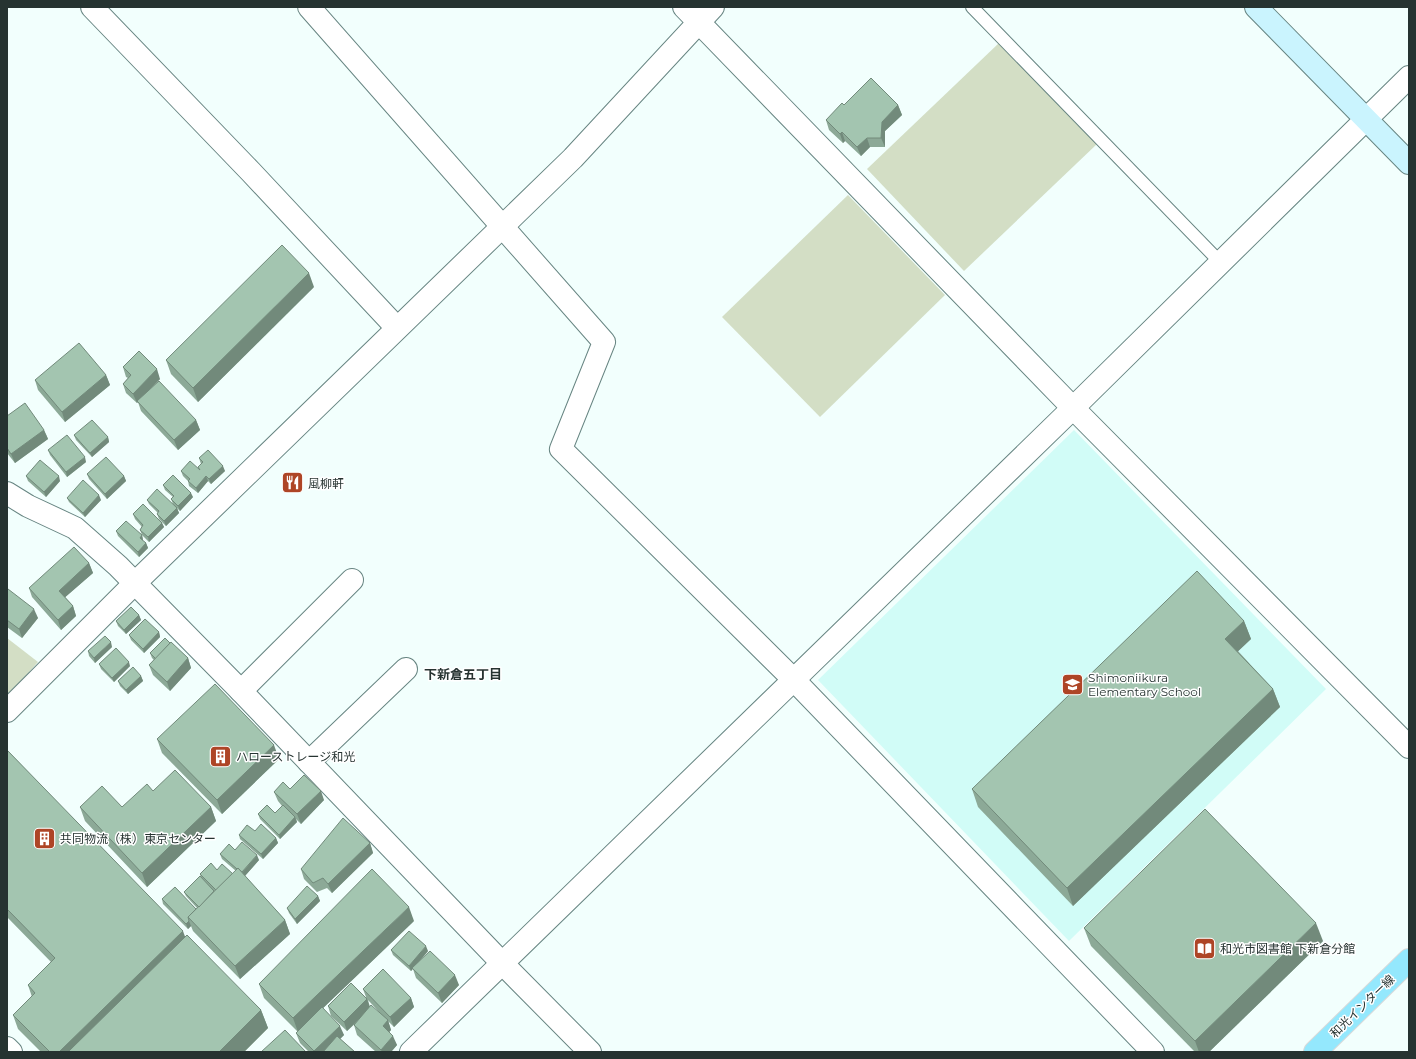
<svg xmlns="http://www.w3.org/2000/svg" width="1416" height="1059" font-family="Montserrat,'Noto Sans JP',sans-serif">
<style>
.built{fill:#d1fcf7}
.green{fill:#d3dec5}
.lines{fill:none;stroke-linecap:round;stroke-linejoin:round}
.lane-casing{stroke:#678582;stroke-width:14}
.street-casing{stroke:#678582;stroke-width:24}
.secondary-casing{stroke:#678582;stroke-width:24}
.primary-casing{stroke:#d8dada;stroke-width:24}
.lane{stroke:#fff;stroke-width:12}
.street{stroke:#fff;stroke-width:22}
.secondary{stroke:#caf4fe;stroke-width:22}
.primary{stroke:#94e8fd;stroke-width:22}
.wall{fill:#8ca997;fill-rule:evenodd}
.shaded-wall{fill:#728a7b}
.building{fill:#a3c5b0;stroke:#728a7b}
.labels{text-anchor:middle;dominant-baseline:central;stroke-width:3;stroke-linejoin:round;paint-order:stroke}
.poi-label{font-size:12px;fill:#263331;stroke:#fff;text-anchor:start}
.street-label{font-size:12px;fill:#263331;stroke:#fff}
.neighbourhood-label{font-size:13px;font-weight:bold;fill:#263331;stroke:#fff}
</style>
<rect width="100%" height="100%" fill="#f2fffd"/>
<polygon class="built" points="1074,430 1326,689 1069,941 818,680"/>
<g class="green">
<polygon points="999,43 1097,144 964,271 867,169"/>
<polygon points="848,195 945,295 820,417 722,317"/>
<polygon points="7,638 38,662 7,697"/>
</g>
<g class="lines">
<defs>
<polyline id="lane" points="972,7 1220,262"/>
<g id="street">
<polyline points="92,7 251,172 397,328"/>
<polyline points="309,7 604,342 561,449 793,679 1153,1052"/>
<polyline points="684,7 1073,408 1409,747"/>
<polyline points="7,493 28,506 75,528 118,566 241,691 502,963 590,1052"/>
<polyline points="241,691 352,580"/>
<polyline points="7,711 134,584 573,158 713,7"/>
<polyline points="309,762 406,669"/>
<polyline points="7,1048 11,1052"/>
<polyline points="411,1052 1073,408 1409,77"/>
</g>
<polyline id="secondary" points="1256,7 1409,163"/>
<polyline id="primary" points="1315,1052 1409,960"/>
</defs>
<use href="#lane" class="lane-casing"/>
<use href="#street" class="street-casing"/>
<use href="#secondary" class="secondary-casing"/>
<use href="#primary" class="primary-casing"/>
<use href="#lane" class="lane"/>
<use href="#street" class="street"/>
<use href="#secondary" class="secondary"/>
<use href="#primary" class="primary"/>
</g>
<g class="wall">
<polygon points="844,105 898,105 902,115 885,131 885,147 870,147 861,156 845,141 843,143 829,130 826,120"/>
<polygon points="314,287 198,402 171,374 166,360"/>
<polygon points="123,367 160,379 149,390 196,420 200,430 178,450 141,411 138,402 137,403 126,393 123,384 128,378 126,377"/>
<polygon points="106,375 110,385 65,422 38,390 35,380"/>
<polygon points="7,416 44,430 48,439 15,463 7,453"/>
<polygon points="74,435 108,437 109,442 92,457 76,440"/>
<polygon points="48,450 86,462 67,477 50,455"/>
<polygon points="199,458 225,471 211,484 208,481 198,493 189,486 188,481 183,476 181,471 198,469 201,464"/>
<polygon points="87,474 124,476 126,481 107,499 89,479"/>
<polygon points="26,476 60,481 46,497 28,481"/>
<polygon points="163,485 193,497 180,511 173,504 171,499 173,497 165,490"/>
<polygon points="67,498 101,500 85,517 69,502"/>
<polygon points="147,500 177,508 179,513 166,526 159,519 157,514 158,513 149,504"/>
<polygon points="133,514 162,523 164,527 149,542 142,535 140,530 142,527 135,519"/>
<polygon points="116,531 142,535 143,541 146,543 148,548 139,557 118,536"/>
<polygon points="89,563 93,573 65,597 73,606 76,616 61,630 32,597 29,588"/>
<polygon points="7,590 38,618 22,638 7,627"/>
<polygon points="139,615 141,620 126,634 118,626 116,621"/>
<polygon points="1244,621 1251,639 1238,651 1273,689 1280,707 1073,906 978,807 972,789"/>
<polygon points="159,632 160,637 144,653 131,640 129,635"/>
<polygon points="170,643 188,658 191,668 170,691 153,675 149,665 154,660 152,658 150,653"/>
<polygon points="112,647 95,663 89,656 88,651"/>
<polygon points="99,664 130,666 114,682 101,669"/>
<polygon points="141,676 143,681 128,694 120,686 118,681"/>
<polygon points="157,739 279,759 222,814 162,753"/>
<polygon points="7,750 185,937 261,1010 268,1028 244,1052 41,1052 18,1029 13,1015 32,997 28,985 51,962 7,917"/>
<polygon points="290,789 324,800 301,824 296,819 297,822 280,839 260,819 258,814 275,813 282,806 278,801 274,792"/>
<polygon points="153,791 211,807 216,821 147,887 85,821 80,807 122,807"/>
<polygon points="255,831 276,838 278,843 263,859 240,839 239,835"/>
<polygon points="370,843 373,853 332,893 327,888 317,892 304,879 301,869"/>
<polygon points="235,850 259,860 245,876 285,920 290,934 240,979 193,931 191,926 188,929 163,904 162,899 196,909 197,908 186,896 184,892 201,878 200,874 217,870 233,874 236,871 222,859 220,854"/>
<polygon points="318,896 320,901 297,924 289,913 287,908"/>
<polygon points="414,921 323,1008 344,1035 340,1039 355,1052 309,1052 300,1043 296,1033 298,1032 264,998 259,984"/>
<polygon points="1084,928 1323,941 1209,1052 1195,1052 1091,946"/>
<polygon points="391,950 428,951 419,962 459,985 442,1003 416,978 413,969 411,971 393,955"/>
<path d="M363,989L411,998L414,1007L394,1027L388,1021L391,1030L389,1032L397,1045L391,1052H376L357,1035L354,1025L357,1022L347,1031L331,1016L328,1006L366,997ZM368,1000L381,1014L370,1007Z"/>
</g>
<g class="shaded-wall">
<polygon points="898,105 902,115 885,131 885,147 881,138 882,122"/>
<polygon points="842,132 845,141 843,143 840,134"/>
<polygon points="867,138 870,147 861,156 857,147"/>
<polygon points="309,273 314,287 198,402 193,388"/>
<polygon points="157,369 160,379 137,403 133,394"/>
<polygon points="106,375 110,385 65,422 62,412"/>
<polygon points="196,420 200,430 178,450 174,440"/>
<polygon points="44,430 48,439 15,463 11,454"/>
<polygon points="108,437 109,442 92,457 90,453"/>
<polygon points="85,457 86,462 67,477 66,472"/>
<polygon points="223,466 225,471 211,484 209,479"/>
<polygon points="59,476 60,481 46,497 44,492"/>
<polygon points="124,476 126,481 107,499 105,494"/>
<polygon points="206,476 208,481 198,493 196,488"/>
<polygon points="191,493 193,497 180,511 178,506"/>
<polygon points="99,495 101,500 85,517 83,513"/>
<polygon points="177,508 179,513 166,526 164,521"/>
<polygon points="162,523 164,527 149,542 148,537"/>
<polygon points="142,535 143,540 142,543 140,538"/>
<polygon points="146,543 148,548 139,557 138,552"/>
<polygon points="89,563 93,573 62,600 59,591"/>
<polygon points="73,606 76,616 61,630 58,620"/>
<polygon points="34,609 38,618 22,638 19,629"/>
<polygon points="139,615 141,620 126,634 124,630"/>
<polygon points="1244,621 1251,639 1232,657 1225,639"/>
<polygon points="159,632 160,637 144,653 143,649"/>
<polygon points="111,642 112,647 95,663 94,658"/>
<polygon points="188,658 191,668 170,691 167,682"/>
<polygon points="129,662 130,666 114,682 112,678"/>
<polygon points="141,676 143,681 128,694 126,690"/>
<polygon points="1273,689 1280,707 1073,906 1067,888"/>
<polygon points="274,745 279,759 222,814 217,800"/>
<polygon points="321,791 324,800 301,824 297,814"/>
<polygon points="211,807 216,821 147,887 142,873"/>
<polygon points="295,817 297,822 280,839 279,835"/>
<polygon points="276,838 278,843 263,859 261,854"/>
<polygon points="370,843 373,853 332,893 328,884"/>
<polygon points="257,855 259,860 243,878 242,873"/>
<polygon points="318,896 320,901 297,924 295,919"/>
<polygon points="409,907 414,921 298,1032 293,1018"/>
<polygon points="285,920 290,934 240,979 235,966"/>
<polygon points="189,921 191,926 188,929 186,924"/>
<polygon points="1316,923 1323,941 1209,1052 1199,1052 1195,1041"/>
<polygon points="183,931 188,945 78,1052 59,1052"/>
<polygon points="426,946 428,951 411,971 409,966"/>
<polygon points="455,975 459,985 442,1003 438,993"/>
<polygon points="411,998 414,1007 394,1027 390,1017"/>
<polygon points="367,999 370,1008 347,1031 344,1022"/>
<polygon points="261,1010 268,1028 244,1052 219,1052"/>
<polygon points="388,1020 391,1030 386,1036 383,1026"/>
<polygon points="340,1026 344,1035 327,1052 315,1052 314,1051"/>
<polygon points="393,1036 397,1045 391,1052 382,1052 381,1050"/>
</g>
<g class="building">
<polygon points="871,78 898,105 882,122 881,138 867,138 857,147 842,132 840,134 826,120 842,103 844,105"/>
<polygon points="282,245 309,273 193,388 166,360"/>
<polygon points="79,343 106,375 62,412 35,380"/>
<polygon points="139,351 157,369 133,394 123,384 131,375 123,367"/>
<polygon points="159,381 196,420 174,440 137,401"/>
<polygon points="25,403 44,430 11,454 7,448 7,416"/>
<polygon points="92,420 108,437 90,453 74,435"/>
<polygon points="67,435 85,457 66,472 48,450"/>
<polygon points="208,450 223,466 209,479 206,476 196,488 188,481 190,479 181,471 190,461 200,470 198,467 203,462 199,458"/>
<polygon points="106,457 124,476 105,494 87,474"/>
<polygon points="40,460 59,476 44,492 26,476"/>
<polygon points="173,475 191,493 178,506 171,499 174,496 163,485"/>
<polygon points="83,480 99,495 83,513 67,498"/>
<polygon points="157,489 177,508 164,521 157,514 159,511 147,500"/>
<polygon points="143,504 162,523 148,537 140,530 143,525 133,514"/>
<polygon points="126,521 142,535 140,538 146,543 138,552 116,531"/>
<polygon points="74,547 89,563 59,591 73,606 58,620 29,588"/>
<polygon points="1197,571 1244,621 1225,639 1273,689 1067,888 972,789"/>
<polygon points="8,589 34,609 19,629 7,620 7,590"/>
<polygon points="131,607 139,615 124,630 116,621"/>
<polygon points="145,619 159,632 143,649 129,635"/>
<polygon points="105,636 111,642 94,658 88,651"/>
<polygon points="165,638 170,643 156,659 150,653"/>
<polygon points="171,642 188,658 167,682 149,665"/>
<polygon points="116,648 129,662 112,678 99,664"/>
<polygon points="133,667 141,676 126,690 118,681"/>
<polygon points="215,684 274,745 217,800 157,739"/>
<polygon points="7,750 183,931 59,1052 50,1052 13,1015 35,993 28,985 55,958 7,909"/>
<polygon points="175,770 211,807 142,873 80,807 102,786 122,807 147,784 153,791"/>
<polygon points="304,775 321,791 297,814 274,792 283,782 290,789"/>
<polygon points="267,805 275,813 283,805 295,817 279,835 258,814"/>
<polygon points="1205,809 1316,923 1195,1041 1084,928"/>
<polygon points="343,818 370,843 328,884 323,878 313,883 301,869"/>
<polygon points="261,824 276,838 261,854 239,835 247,825 255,831"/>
<polygon points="242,842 257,855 242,872 238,868 237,869 220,854 229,844 235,850"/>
<polygon points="211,863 217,870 222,864 233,874 216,890 200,874"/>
<polygon points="238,868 285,920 235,966 188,917"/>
<polygon points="372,869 409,907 293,1018 259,984"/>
<polygon points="200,876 214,891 199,907 184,892"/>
<polygon points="307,886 318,896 295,919 287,908"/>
<polygon points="175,887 196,909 188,917 189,921 186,924 162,899"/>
<polygon points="409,931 426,946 409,966 391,950"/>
<polygon points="187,935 261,1010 219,1052 68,1052"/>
<polygon points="430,951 455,975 438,993 412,968"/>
<polygon points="383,969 411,998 390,1017 363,989"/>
<polygon points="351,983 367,999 344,1022 328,1006"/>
<polygon points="371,1005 388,1020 383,1026 393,1036 381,1050 354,1025"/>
<polygon points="322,1007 340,1026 314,1051 296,1033"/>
<polygon points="285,1030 306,1052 261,1052"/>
<polygon points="337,1036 355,1052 323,1052"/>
</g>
<defs>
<symbol id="restaurant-square" viewBox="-11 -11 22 22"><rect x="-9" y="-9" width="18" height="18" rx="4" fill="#ae4526" stroke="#fff"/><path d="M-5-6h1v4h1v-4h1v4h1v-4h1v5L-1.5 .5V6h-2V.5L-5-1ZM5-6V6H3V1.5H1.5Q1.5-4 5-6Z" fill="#fff"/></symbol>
<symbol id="school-square" viewBox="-11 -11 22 22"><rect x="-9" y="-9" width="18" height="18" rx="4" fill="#ae4526" stroke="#fff"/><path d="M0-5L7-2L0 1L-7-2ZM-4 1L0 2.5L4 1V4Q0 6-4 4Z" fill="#fff"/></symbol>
<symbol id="building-square" viewBox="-11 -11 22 22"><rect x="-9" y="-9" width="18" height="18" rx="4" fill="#ae4526" stroke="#fff"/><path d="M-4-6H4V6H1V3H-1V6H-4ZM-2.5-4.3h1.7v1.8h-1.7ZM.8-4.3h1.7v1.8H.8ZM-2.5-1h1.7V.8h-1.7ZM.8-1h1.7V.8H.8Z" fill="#fff"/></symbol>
<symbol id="library-square" viewBox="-11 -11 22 22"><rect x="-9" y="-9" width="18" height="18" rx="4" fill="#ae4526" stroke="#fff"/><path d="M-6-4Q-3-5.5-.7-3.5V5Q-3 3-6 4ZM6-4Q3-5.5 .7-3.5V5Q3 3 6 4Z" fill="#fff"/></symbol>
</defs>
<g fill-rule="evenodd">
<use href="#restaurant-square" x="280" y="470" width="25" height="25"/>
<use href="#school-square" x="1060" y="672" width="25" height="25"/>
<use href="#building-square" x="208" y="744" width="25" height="25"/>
<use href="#building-square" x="32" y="826" width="25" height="25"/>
<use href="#library-square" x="1192" y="936" width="25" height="25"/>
</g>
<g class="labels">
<g class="poi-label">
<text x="308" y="483">風柳軒</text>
<text x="1088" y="677">Shimoniikura<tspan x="1088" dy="14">Elementary School</tspan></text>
<text x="236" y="756">ハローストレージ和光</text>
<text x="60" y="838">共同物流（株）東京センター</text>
<text x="1220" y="948">和光市図書館 下新倉分館</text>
</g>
<g class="street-label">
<text transform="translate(1362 1006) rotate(-44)">和光インター線</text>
</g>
<g class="neighbourhood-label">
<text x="463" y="674">下新倉五丁目</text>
</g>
</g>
<rect width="1416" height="1059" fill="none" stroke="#263331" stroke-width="16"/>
</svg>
